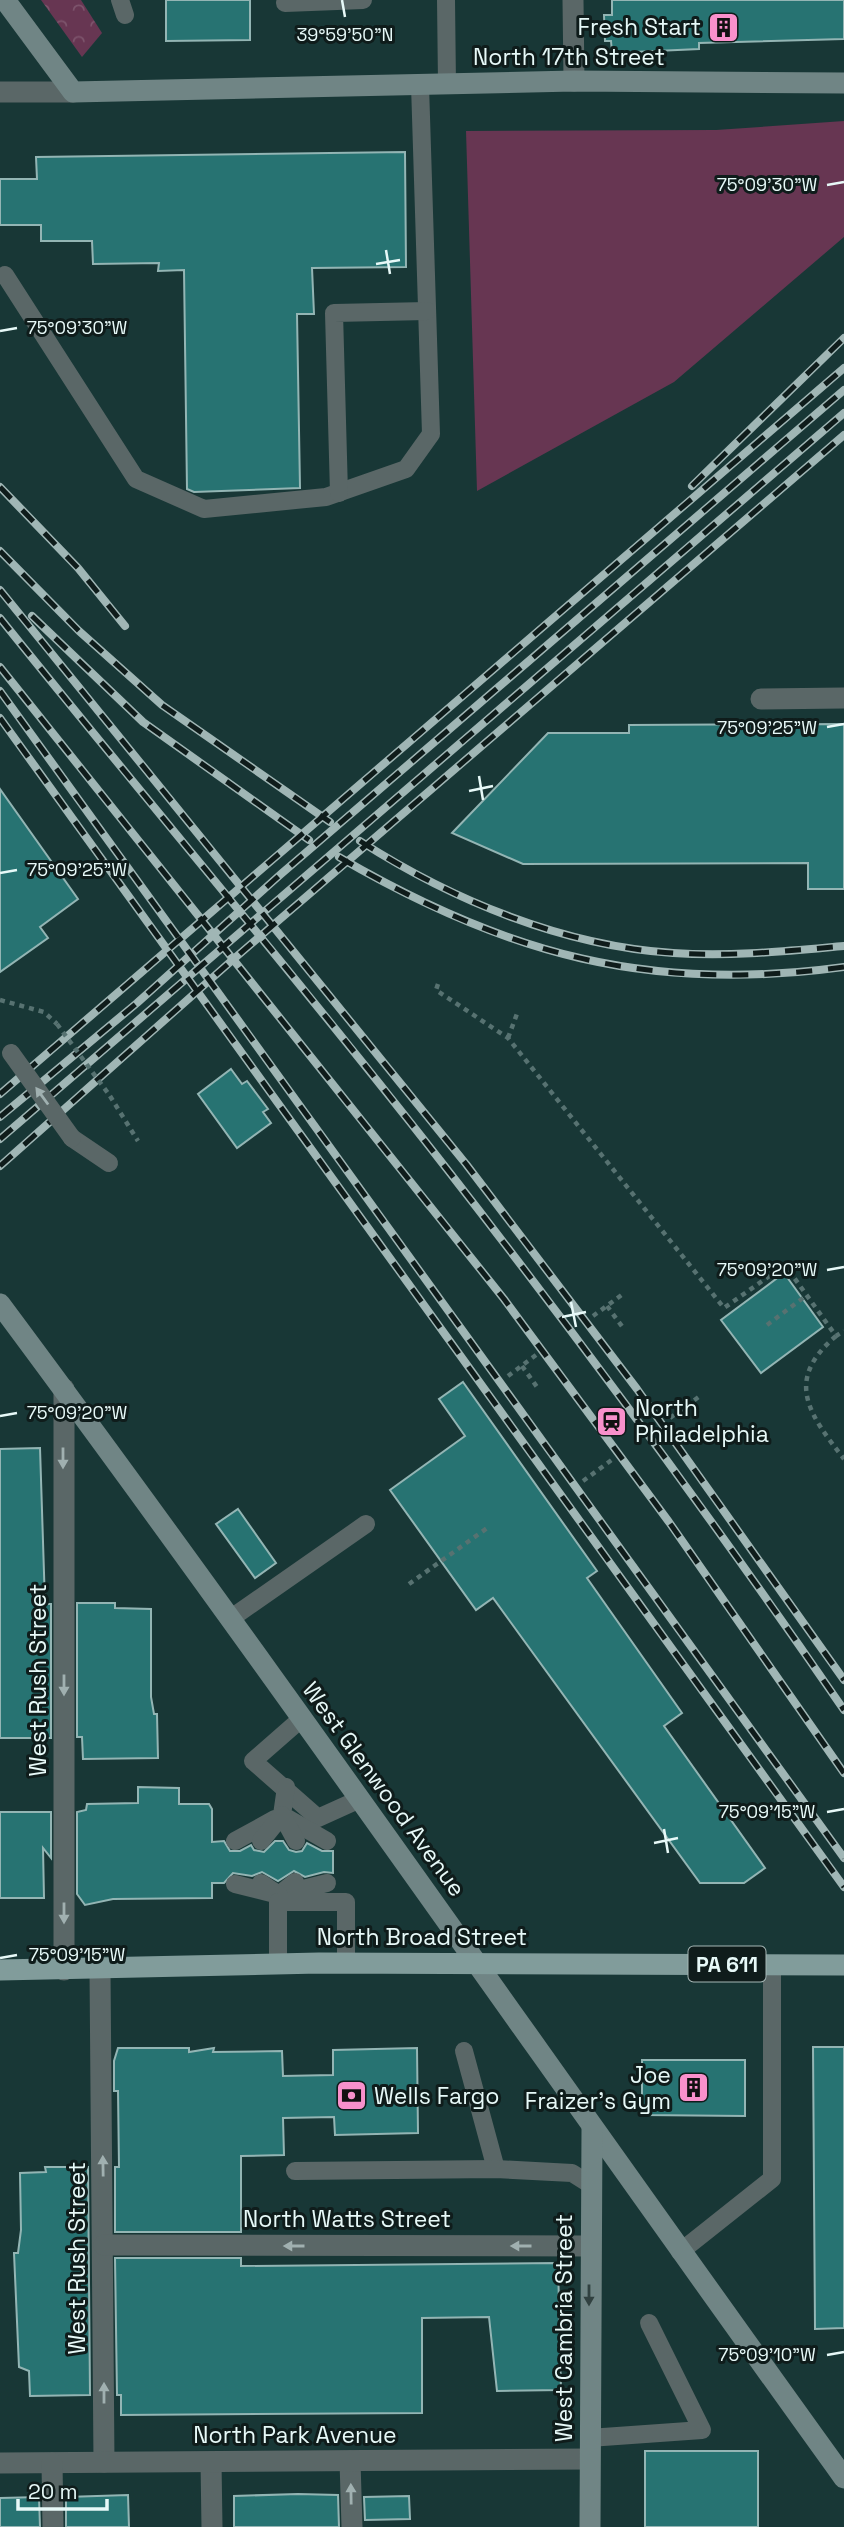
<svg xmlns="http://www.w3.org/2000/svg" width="844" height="2527" font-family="'Space Grotesk',sans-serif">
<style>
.green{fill:#673652}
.forest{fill:url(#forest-crowns)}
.building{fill:#277372;stroke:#93b5b4;stroke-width:2}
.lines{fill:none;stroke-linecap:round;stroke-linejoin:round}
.path{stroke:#577271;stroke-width:4.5;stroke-dasharray:5 5;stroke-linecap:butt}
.lane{stroke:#5a6767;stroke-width:18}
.street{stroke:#5a6767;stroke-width:21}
.secondary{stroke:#708585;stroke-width:21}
.primary{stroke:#819c9b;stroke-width:21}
.rail-casing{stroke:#a0b6b5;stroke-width:8}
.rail{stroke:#0f1c1b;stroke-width:5;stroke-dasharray:16;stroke-linecap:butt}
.path-bridge{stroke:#577271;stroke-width:4.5;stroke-dasharray:5 5;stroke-linecap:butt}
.lane-bridge{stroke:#5a6767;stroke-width:18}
.oneway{fill:#a0b0b0}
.oneway2{fill:#314140}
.ticks{fill:none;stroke:#e7f9f8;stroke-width:2.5}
.labels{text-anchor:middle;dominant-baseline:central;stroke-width:6;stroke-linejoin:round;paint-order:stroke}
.shield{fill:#0f1c1b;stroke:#a6b7b6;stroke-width:2}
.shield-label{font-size:21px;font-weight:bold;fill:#e7f9f8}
.poi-label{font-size:23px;fill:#e7f9f8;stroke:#0f1c1b;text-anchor:end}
.street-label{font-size:23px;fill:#e7f9f8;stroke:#0f1c1b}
.ticks-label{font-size:18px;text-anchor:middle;fill:#e7f9f8;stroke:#0f1c1b;stroke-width:6;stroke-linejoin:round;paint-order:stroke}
</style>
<defs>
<pattern id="forest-crowns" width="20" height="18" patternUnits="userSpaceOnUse" patternTransform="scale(1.75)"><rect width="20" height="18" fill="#673652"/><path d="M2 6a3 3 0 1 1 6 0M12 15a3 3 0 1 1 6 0" fill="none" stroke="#7d546c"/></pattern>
</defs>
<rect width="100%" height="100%" fill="#183736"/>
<polygon class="green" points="844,121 844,237 674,382 477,491 466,131 716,130"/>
<polygon class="forest" points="41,0 81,0 102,33 82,57"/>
<g class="building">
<polygon points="166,0 250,0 250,40 166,41"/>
<polygon points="612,0 844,0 844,39 699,43 699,49 612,53 611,41 605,41 604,15 612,15"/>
<polygon points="405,152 406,267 312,268 314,314 297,314 300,488 194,492 187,489 184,270 158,271 159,263 93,264 92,241 41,241 41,225 0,225 0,179 37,179 36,157"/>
<polygon points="844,724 844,889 808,889 808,863 523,864 452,833 548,733 629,733 629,725"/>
<polygon points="0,789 78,899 40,927 48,938 0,972"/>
<polygon points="231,1069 242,1084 247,1081 268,1109 263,1112 271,1123 237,1148 198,1094"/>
<polygon points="784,1273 823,1327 761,1373 721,1320"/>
<polygon points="463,1382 597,1571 587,1578 682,1713 664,1726 765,1868 744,1883 700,1883 493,1598 476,1610 390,1490 465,1436 439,1399"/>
<polygon points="40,1448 45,1604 51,1604 51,1738 0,1738 0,1449"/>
<polygon points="238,1509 276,1563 255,1578 216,1524"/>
<polygon points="77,1603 115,1603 115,1608 151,1609 151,1697 154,1714 157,1714 158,1758 83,1759 82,1737 77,1737"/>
<polygon points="138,1787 179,1788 179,1804 209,1804 212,1809 212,1842 224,1841 230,1851 240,1851 251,1845 254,1850 264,1852 275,1841 283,1841 289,1850 296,1852 302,1851 307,1843 322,1851 333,1851 333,1873 324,1872 305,1877 294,1871 278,1881 262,1872 252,1876 233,1873 224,1883 212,1883 212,1898 113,1899 85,1905 77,1894 77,1812 86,1810 87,1804 138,1803"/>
<polygon points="0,1812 51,1812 51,1858 43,1848 44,1898 0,1898"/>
<polygon points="813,2047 844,2047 844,2328 815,2329"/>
<polygon points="118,2048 189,2048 189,2052 214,2048 213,2052 282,2051 283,2076 333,2075 333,2050 417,2048 418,2133 335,2135 334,2117 283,2118 284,2155 241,2156 241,2232 115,2232 115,2167 119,2167 118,2091 114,2091 114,2061"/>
<polygon points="642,2060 745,2060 745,2116 642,2115"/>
<polygon points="45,2167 88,2167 90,2395 30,2396 29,2371 19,2367 14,2253 18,2253 21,2230 20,2173 46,2172"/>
<polygon points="115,2258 241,2258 241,2266 558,2263 561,2390 497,2391 489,2317 422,2318 422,2413 121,2415 121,2395 117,2395"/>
<rect x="645" y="2451" width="113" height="76"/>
<polygon points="298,2494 338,2495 339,2527 234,2527 234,2496"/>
<polygon points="128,2495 129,2527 66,2527 66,2497"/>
<polygon points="409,2496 410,2519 365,2520 364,2497"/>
<polygon points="39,2497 40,2527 0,2527 0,2498"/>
</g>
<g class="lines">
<g class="path">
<polyline points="438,984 436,990 508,1038 724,1308 785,1265 836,1336 844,1331"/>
<polyline points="0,1000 44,1012 57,1024"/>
<polyline points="508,1038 518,1011"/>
<polyline points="110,1096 138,1141"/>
<polyline points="607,1306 624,1329"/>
<polyline points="593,1316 623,1294"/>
<polyline points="767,1325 807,1295"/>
<path d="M836,1336C783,1381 810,1415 844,1459"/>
<polyline points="522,1366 537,1387"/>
<polyline points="508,1376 536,1355"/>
<polyline points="670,1418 700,1396"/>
<polyline points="583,1481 613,1459"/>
<polyline points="409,1584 490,1526"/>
</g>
<g class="lane">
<polyline points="120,0 125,15"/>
<polyline points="446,0 447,84"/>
<polyline points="285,3 363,0"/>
<polyline points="5,275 136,479 204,509 326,497 406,469 431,434 420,85"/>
<polyline points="339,493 334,313 427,311"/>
<polyline points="72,1138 109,1163"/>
<polyline points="230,1619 366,1524"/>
<polyline points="301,1719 253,1761 318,1818 360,1799"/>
<polyline points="286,1787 282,1815 327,1841"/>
<polyline points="235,1841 275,1819"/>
<polyline points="261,1841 282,1815 296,1841"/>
<polyline points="295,1882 279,1895 327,1883"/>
<polyline points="235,1884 279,1895 261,1883"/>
<polyline points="278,1964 278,1902 346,1902 346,1963"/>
<polyline points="464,2051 496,2169"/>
<polyline points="295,2171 496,2169 572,2173 591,2185"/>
<polyline points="680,2252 772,2179 772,1964"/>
<polyline points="589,2438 702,2430 649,2323"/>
</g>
<g class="street">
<polyline points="573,0 574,81"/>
<polyline points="0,92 73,92"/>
<polyline points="761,699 844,698"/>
<polyline points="64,1389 64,1970"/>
<polyline points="100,1970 104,2462"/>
<polyline points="104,2245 590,2246"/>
<polyline points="350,2461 352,2527"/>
<polyline points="211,2462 212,2527"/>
<polyline points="0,2463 589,2459"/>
<polyline points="52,2463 53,2527"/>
</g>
<g class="secondary">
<polyline points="5,0 73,92 574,81 844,83"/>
<path d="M0,1304C288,1691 562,2087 844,2478"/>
<polyline points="590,2527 592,2129"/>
</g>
<polyline class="primary" points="0,1970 319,1963 844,1965"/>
<defs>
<g id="rail">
<polyline points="692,486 844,338"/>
<polyline points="0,487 78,568 125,626"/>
<polyline points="0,551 79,631 162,705 330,822"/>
<polyline points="0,590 466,1164 637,1389 844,1680"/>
<polyline points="32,616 143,722 309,840"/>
<path d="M0,618C149,804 304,985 450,1173C587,1349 718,1527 844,1710"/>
<polyline points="0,667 504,1299 669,1522 844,1773"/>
<polyline points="0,691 844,1858"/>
<polyline points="0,718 844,1887"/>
<path d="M360,841C452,900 563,946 673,953C731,957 787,951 844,946"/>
<path d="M339,857C507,955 650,993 844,967"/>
<polyline points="0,1094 844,368"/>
<polyline points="0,1117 137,1003 281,874 844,390"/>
<polyline points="0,1139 844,413"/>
<polyline points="0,1166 229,963 844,435"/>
</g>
</defs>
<use href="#rail" class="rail-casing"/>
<use href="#rail" class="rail"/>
<polyline class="path-bridge" points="57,1024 110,1096"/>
<polyline class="lane-bridge" points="11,1053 72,1138"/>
</g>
<defs><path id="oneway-solid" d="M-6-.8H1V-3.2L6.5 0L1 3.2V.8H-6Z" transform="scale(1.75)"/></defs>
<g class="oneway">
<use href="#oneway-solid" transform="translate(42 1096) rotate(-126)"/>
<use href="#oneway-solid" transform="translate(63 1458) rotate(90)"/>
<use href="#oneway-solid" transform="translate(64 1685) rotate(90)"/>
<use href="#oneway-solid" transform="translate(64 1913) rotate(90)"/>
<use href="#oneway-solid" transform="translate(103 2166) rotate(-91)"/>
<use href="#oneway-solid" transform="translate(294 2246) rotate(-180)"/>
<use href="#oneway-solid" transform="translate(521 2246) rotate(-180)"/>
<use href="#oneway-solid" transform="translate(104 2393) rotate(-90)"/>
<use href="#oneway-solid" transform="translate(351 2494) rotate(-91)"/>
</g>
<use class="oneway2" href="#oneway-solid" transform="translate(589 2295) rotate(90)"/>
<path class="ticks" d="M342,0L345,17M827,185L844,182M386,250L390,274M376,264L400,260M0,331L17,328M827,727L844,724M479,776L483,800M469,791L493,786M0,873L17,870M827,1270L844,1267M571,1302L576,1327M562,1317L586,1312M0,1416L17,1413M827,1812L844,1809M664,1829L668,1853M654,1843L678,1838M0,1958L17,1955M827,2355L844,2352"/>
<defs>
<symbol id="building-square" viewBox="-11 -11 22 22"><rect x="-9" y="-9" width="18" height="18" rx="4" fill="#f890cb" stroke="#0f1c1b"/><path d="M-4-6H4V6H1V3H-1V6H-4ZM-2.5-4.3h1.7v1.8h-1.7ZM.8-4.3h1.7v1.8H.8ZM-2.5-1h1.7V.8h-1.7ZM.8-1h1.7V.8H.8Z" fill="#111"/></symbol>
<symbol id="station-square" viewBox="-11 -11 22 22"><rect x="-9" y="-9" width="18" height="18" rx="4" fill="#f890cb" stroke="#0f1c1b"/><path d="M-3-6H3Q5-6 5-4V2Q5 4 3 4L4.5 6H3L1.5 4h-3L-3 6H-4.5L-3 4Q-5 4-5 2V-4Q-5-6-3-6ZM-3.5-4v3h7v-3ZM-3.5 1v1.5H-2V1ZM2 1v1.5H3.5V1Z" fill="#111"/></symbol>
<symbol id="bank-square" viewBox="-11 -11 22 22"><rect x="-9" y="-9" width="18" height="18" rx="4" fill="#f890cb" stroke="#0f1c1b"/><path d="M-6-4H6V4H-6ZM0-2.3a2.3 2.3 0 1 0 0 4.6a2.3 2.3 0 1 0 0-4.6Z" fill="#111"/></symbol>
</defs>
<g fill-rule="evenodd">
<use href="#building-square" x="706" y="10" width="35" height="35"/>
<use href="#station-square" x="594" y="1404" width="35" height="35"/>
<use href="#building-square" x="676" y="2070" width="35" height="35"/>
<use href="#bank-square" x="334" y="2078" width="35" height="35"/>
</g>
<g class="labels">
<rect class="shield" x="688.5" y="1946.5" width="77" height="35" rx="5"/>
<g class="shield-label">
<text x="727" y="1964">PA 611</text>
</g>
<g class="poi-label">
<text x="701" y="27">Fresh Start</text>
<text x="635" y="1408" text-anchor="start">North<tspan x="635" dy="26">Philadelphia</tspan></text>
<text x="671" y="2075">Joe<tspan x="671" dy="26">Fraizer's Gym</tspan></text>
<text x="374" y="2096" text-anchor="start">Wells Fargo</text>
</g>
<g class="street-label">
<text x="569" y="57">North 17th Street</text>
<text transform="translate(38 1680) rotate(-90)">West Rush Street</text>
<text transform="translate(384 1789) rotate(54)">West Glenwood Avenue</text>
<text x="422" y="1937">North Broad Street</text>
<text x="347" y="2219">North Watts Street</text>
<text transform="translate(77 2258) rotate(-90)">West Rush Street</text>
<text transform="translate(564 2328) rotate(-90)">West Cambria Street</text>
<text x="295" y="2435">North Park Avenue</text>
</g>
</g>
<g class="ticks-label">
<text x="345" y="41">39°59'50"N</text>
<text x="767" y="191">75°09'30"W</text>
<text x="77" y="334">75°09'30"W</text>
<text x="767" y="734">75°09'25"W</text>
<text x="77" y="876">75°09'25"W</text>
<text x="767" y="1276">75°09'20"W</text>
<text x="77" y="1419">75°09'20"W</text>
<text x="767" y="1818">75°09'15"W</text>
<text x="77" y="1961">75°09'15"W</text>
<text x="767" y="2361">75°09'10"W</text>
</g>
<path d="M18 2499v10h89v-10" fill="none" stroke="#e7f9f8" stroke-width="3.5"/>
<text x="28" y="2499" font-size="21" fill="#e7f9f8" stroke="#0f1c1b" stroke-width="5" paint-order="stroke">20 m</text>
</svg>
